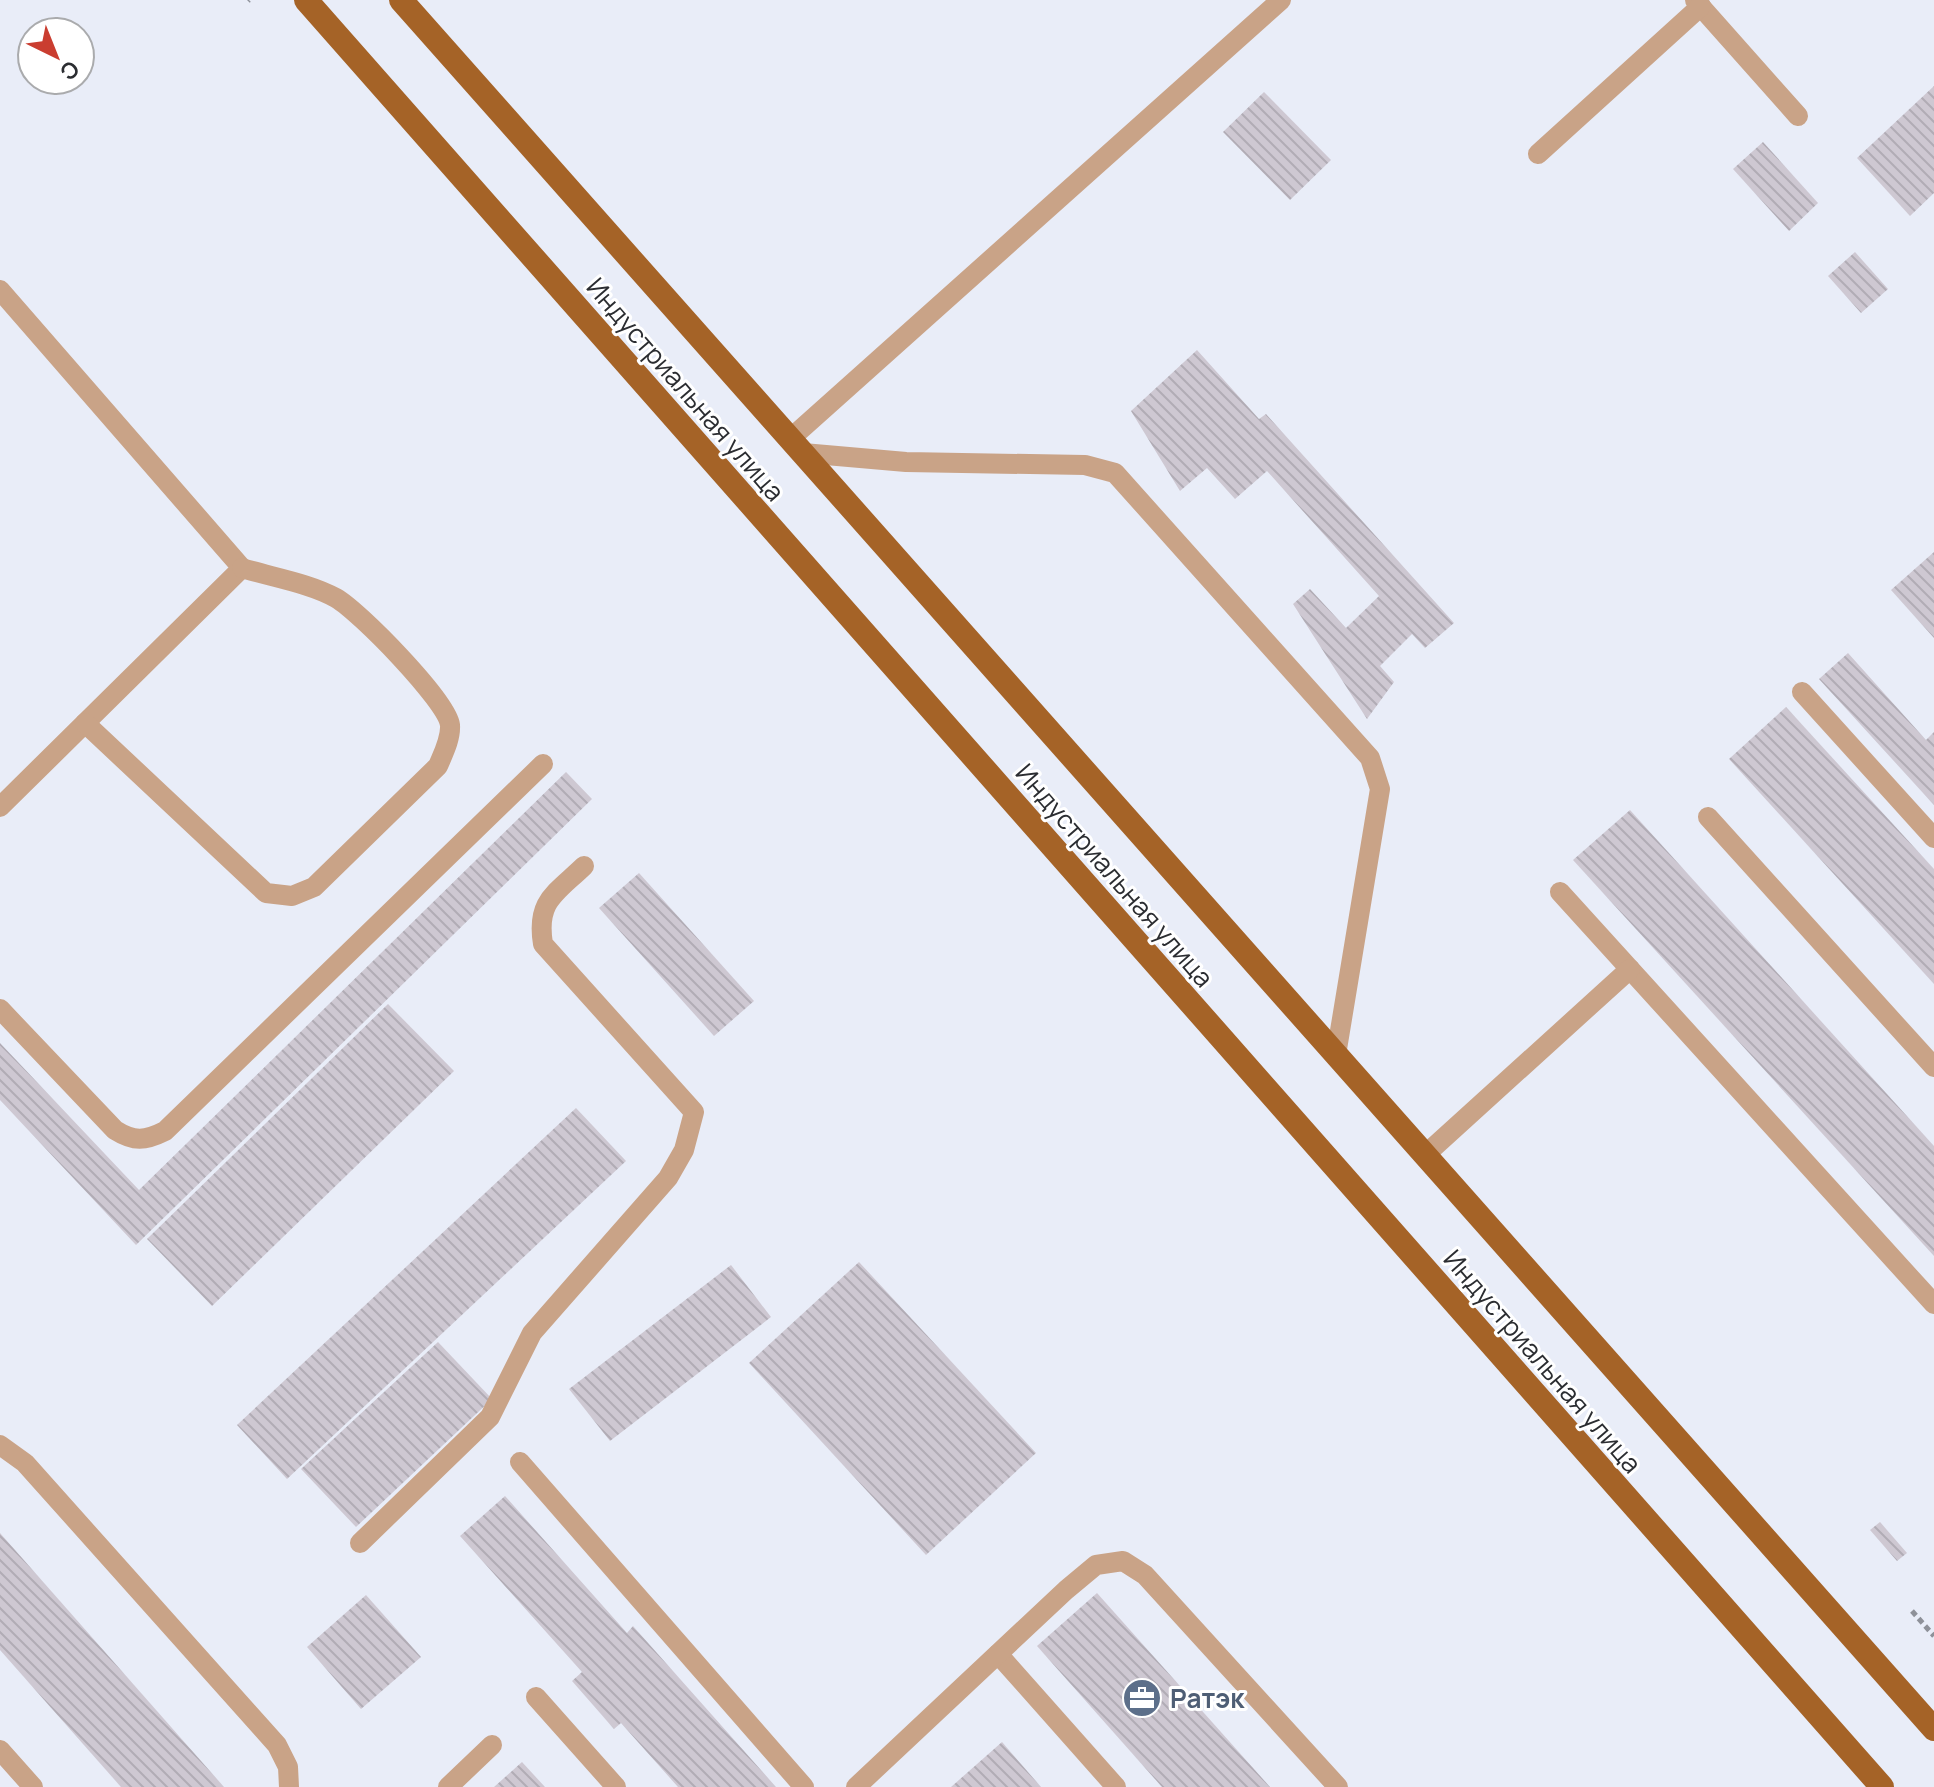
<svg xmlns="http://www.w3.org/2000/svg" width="1934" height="1787" font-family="Manrope,sans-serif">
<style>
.building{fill:url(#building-back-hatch)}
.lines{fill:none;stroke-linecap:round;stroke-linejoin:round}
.path{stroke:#8e9199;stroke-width:5;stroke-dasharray:6 4;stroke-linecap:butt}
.lane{stroke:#c9a387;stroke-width:20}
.primary{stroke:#a56327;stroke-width:24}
.labels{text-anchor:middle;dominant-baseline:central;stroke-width:6;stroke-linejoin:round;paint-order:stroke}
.street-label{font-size:26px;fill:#2b2d31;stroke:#fff}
.service-label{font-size:26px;font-weight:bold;fill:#4e5e75;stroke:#fff;text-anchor:start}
</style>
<defs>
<pattern id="building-back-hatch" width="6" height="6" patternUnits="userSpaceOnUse" patternTransform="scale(2)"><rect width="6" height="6" fill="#cec8d2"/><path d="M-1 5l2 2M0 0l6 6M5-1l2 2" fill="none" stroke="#b1acb5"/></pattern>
</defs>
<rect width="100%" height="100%" fill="#e9edf8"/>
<g class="building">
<polygon points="1934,86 1934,193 1910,216 1857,158"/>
<polygon points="1264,92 1331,160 1290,200 1223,132"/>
<polygon points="1763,142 1818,203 1789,231 1733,169"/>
<polygon points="1855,252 1888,289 1861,313 1828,276"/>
<polygon points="1197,350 1259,419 1266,414 1454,623 1425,648 1412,634 1380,666 1394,682 1367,719 1293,604 1310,589 1346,628 1379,596 1267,471 1235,499 1207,468 1180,491 1131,411"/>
<polygon points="1934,552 1934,638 1891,590"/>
<polygon points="1848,653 1926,740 1934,732 1934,805 1819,679"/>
<polygon points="1786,707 1934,869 1934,984 1729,759"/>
<polygon points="566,772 592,799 136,1245 0,1100 0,1043 139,1190"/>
<polygon points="1630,810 1934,1146 1934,1256 1573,860"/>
<polygon points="639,873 754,1001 714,1036 599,908"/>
<polygon points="388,1004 454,1071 212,1306 147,1239"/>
<polygon points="576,1108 626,1161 287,1479 237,1425"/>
<polygon points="859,1262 1036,1453 926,1555 749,1363"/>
<polygon points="731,1265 771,1317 610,1441 569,1389"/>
<polygon points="438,1342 492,1399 356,1527 301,1469"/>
<polygon points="505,1496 627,1633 633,1626 776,1787 678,1787 621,1723 614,1729 572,1681 582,1672 460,1536"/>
<polygon points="1880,1522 1907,1553 1897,1561 1870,1530"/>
<polygon points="0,1533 224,1787 121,1787 0,1650"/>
<polygon points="1097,1593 1270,1787 1162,1787 1037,1646"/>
<polygon points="366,1595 421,1657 361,1709 307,1647"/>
<polygon points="1002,1742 1041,1787 951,1787"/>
<polygon points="522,1762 545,1787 494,1787"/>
</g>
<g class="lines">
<g class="path">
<polyline points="248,1 249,0"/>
<polyline points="1912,1611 1934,1636"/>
</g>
<g class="lane">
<polyline points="1695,0 1798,116"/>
<polyline points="1538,154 1701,6"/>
<polyline points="0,290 242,568 0,807"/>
<polyline points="790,439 1281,0"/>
<polyline points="803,453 906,462 1085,465 1115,473 1370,758 1380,789 1336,1055"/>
<polyline points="1802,692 1934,838"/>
<path d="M85,723L266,893L292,896L314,887L438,766C443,754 451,739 450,725C447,701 359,611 336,598C309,583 271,577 242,568"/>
<polyline points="1708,817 1934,1067"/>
<polyline points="1560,892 1934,1304"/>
<path d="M0,1009L115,1130C134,1142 145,1141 165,1131L543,764"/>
<polyline points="1425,1155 1630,969"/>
<polyline points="0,1445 25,1463 277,1745 288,1767 289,1787"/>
<polyline points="520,1462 804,1787"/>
<path d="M360,1543L490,1417L532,1333L668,1178L684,1150L694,1112L543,944C536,901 555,894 584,866"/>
<polyline points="998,1654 1116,1787"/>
<polyline points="536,1697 616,1787"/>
<polyline points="0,1750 33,1787"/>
<polyline points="448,1787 492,1745"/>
<polyline points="856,1787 1066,1590 1096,1565 1123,1561 1145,1575 1338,1787"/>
</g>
<g class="primary">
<polyline points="306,0 1882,1787"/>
<polyline points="401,0 1934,1729"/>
</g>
</g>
<defs>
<symbol id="office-disc" viewBox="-11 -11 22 22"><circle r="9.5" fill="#5c6f8a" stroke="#fff"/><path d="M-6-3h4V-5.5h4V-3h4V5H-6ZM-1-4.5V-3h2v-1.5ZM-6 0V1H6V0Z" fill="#fff"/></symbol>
</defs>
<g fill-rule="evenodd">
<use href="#office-disc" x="1120" y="1676" width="44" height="44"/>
</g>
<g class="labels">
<g class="street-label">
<text transform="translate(686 389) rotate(49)">Индустриальная улица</text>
<text transform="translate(1115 875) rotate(49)">Индустриальная улица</text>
<text transform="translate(1543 1361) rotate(49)">Индустриальная улица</text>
</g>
<g class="service-label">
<text x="1170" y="1698">Ратэк</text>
</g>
</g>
<g transform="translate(56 56) rotate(137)"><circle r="38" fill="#ffffff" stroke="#aaabad" stroke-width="2"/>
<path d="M0-6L14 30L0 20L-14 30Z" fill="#ca3d30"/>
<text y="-12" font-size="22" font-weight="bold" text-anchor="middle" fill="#2b2d31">С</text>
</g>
</svg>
